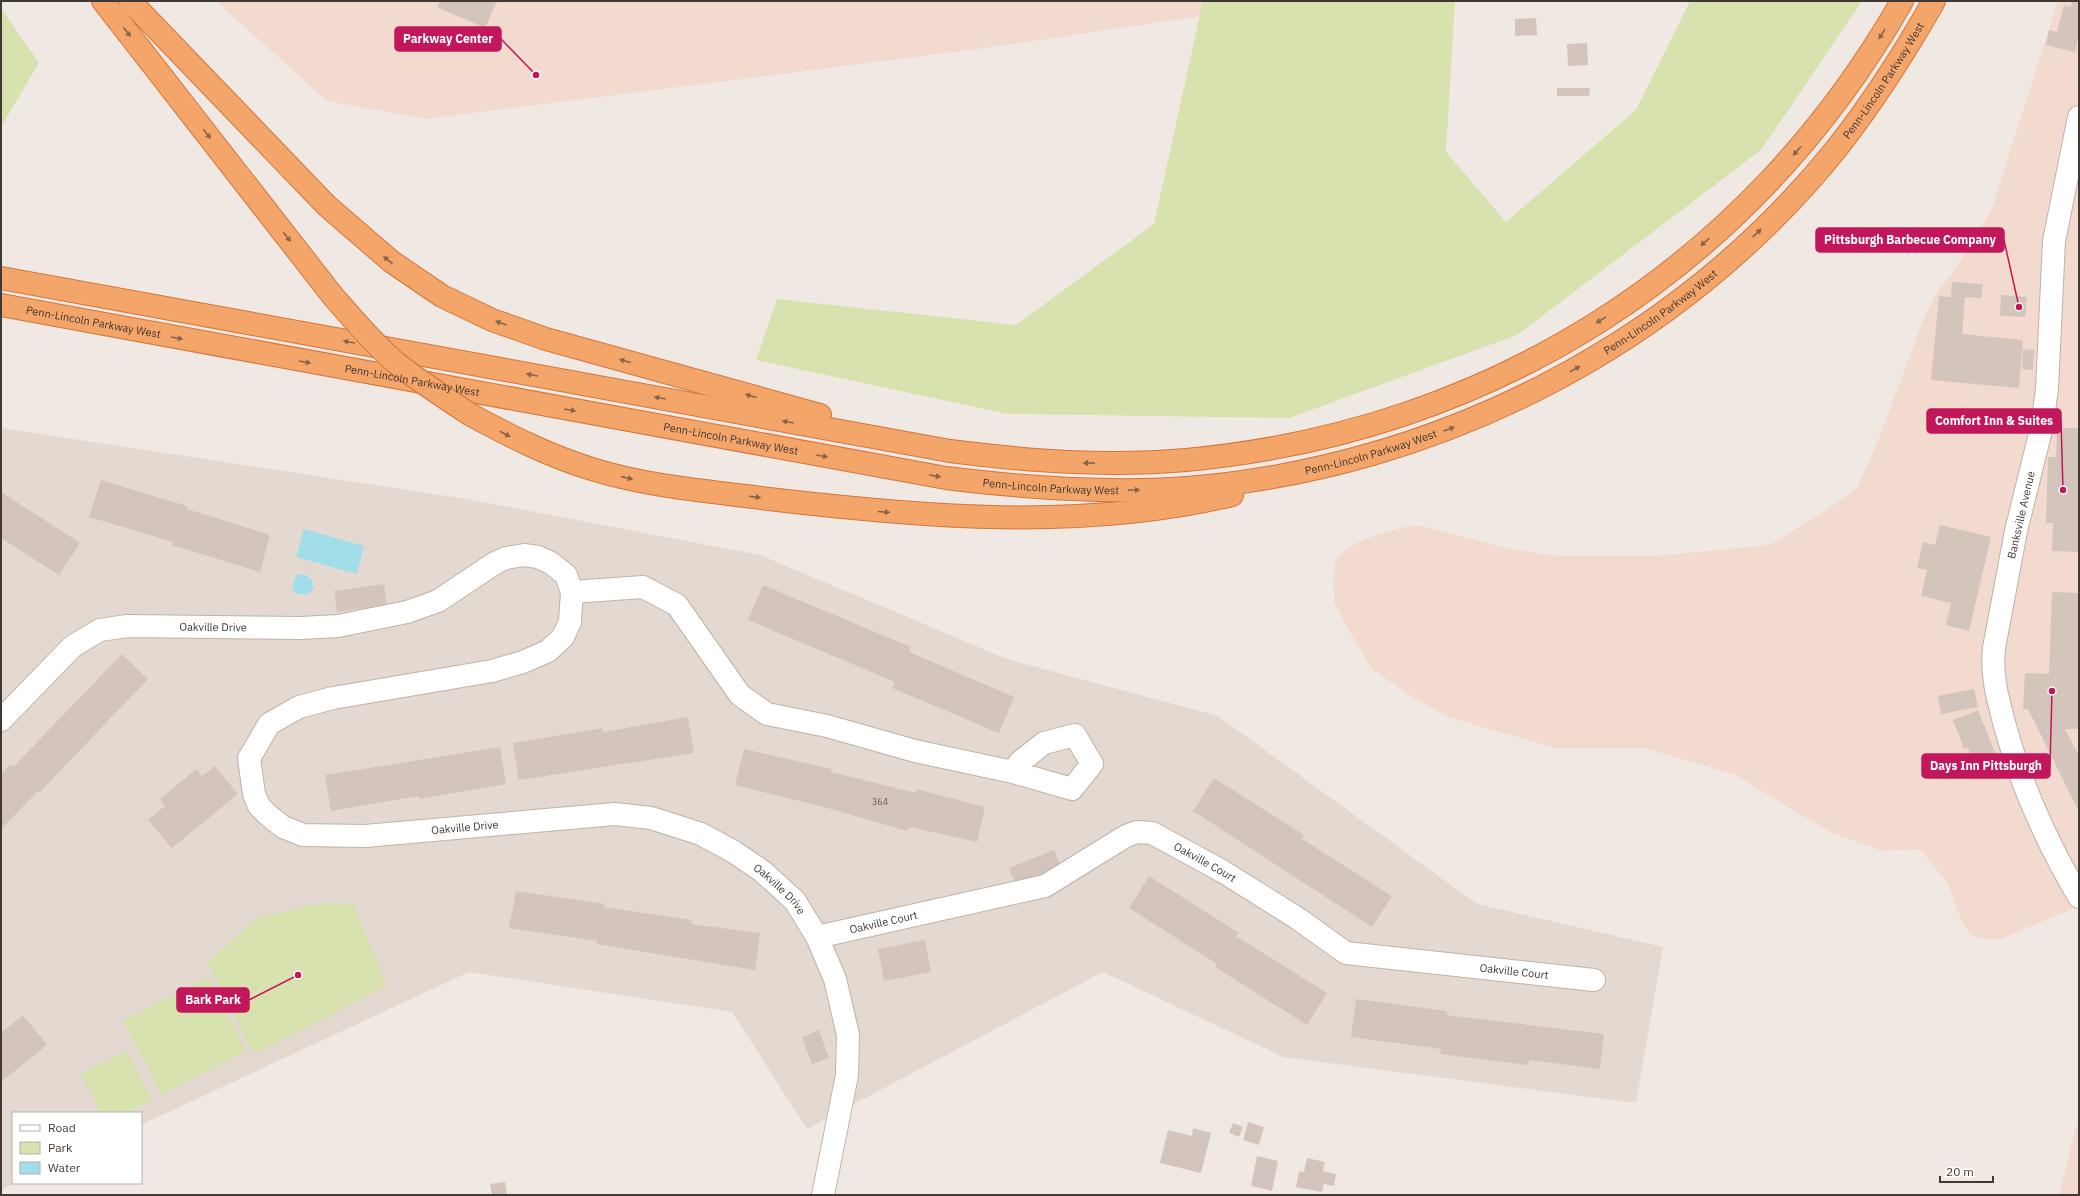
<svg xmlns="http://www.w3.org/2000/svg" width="2080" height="1196" font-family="'IBM Plex Sans',sans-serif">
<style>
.residential{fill:#e4d9d1}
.commercial{fill:#f2dace}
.green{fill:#d7e2ae}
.water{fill:#a2deea}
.building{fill:#d4c5bc}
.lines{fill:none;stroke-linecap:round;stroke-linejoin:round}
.minor-casing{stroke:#beb2a9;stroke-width:24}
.highway-casing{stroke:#d2763b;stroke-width:24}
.minor{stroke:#fff;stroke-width:22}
.highway{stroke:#f4a56a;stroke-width:22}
.highway-bridge-casing{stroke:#d2763b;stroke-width:24;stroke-linecap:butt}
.highway-bridge{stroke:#f4a56a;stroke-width:22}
.oneway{fill:#89644a}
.labels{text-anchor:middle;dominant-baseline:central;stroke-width:3;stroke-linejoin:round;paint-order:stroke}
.number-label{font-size:9px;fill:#665c56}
.street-label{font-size:11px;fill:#413934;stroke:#fff}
.leader{fill:none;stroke:#c2185b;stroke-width:1.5}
.callout-dot{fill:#c2185b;stroke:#fff;stroke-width:1.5}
.callout{fill:#c2185b;stroke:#c2185b;stroke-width:1.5}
.callout-label{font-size:12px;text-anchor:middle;font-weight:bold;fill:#fff}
</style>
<rect width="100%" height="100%" fill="#f0e9e3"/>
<polygon class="residential" points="1,428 467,499 760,555 1007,659 1218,716 1477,904 1663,947 1636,1103 1283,1057 1103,972 807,1129 732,1012 469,972 141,1125 141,1113 13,1113 13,1183 16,1183 1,1190"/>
<g class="commercial">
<polygon points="216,1 1250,1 1250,9 978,49 426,119 327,101"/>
<polygon points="2058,1 2079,1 2079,906 2001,939 1986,939 1972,936 1962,923 1948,884 1920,849 1882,851 1830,832 1733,774 1644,748 1555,748 1448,717 1416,699 1373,670 1348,629 1334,602 1333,577 1336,560 1342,552 1357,543 1379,534 1408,526 1422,526 1510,549 1561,556 1656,556 1770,545 1827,510 1857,488 1878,441 1924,318 1937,292 1953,272 1991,211"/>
<polygon points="2079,1115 2079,1195 2059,1195"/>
</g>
<g class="green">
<polygon points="1203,1 1455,1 1446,152 1506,222 1636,110 1690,1 1862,1 1761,150 1517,335 1289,418 1008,414 756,360 777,299 1016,325 1154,224"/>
<polygon points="1,8 39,63 1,127"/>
<polygon points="326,902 354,905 387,986 254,1054 207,963 257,918"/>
<polygon points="208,977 246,1051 162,1095 123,1021"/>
<polygon points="126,1051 152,1101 128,1113 101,1113 81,1074"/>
</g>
<g class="water">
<polygon points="304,529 364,546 357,574 296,557"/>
<polygon points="299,574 306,575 312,580 313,590 308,594 297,594 292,588 295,578"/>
</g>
<g class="building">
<polygon points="440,1 497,1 485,28 437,7"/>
<polygon points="2072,1 2079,1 2079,35 2075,52 2046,45 2049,30 2057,32 2064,5 2071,7"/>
<polygon points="1536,18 1537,35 1515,36 1515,19"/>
<polygon points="1587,43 1588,65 1568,66 1567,44"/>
<polygon points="1557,88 1590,88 1589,96 1557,96"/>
<polygon points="1952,282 1983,284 1981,298 1965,297 1962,334 2023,340 2019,388 1931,380 1939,296 1951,297"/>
<polygon points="2001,295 2027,297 2025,317 2000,316"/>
<polygon points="2023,349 2034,350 2033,370 2022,369"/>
<polygon points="2057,428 2079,428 2079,552 2052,551 2053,523 2046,523 2048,457 2056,457"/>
<polygon points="101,480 187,506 187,509 270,535 260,572 172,545 173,542 89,517"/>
<polygon points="1,492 80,543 59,575 1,538"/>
<polygon points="1940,525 1991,537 1969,631 1946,625 1951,603 1921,596 1927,570 1917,568 1923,542 1935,545"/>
<polygon points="384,584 387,605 337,612 334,591"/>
<polygon points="763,585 911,647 909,652 1014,697 999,733 892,688 895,682 748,620"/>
<polygon points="2052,592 2079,593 2079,729 2065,729 2079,756 2079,812 2028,709 2023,709 2025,673 2049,674"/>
<polygon points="122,654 148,679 40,792 38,791 1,829 1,774 10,765 13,767"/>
<polygon points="1974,689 1978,707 1941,714 1938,696"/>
<polygon points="1978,710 1996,755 1974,764 1968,748 1964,749 1953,720"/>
<polygon points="688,717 694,753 519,780 513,743 602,728 603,732"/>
<polygon points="500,747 506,784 419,799 418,796 331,811 325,775"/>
<polygon points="744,749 832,769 831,772 916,793 916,789 985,807 977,842 910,827 907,831 824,807 735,785"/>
<polygon points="215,766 238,794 172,848 148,820 165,806 160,799 196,769 202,776"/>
<polygon points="1214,778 1304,835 1302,839 1392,896 1372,927 1193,811"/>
<polygon points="1054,850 1062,869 1017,888 1009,868"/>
<polygon points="1149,876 1239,933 1236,936 1327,993 1307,1025 1215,967 1217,964 1129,908"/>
<polygon points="516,891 605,904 604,907 692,920 691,924 760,933 755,970 597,944 597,941 509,928"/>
<polygon points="925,940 931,972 884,981 878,949"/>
<polygon points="1356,999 1447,1011 1446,1015 1604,1034 1600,1069 1529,1060 1528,1065 1440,1054 1441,1049 1351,1037"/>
<polygon points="23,1015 47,1045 1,1082 1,1033"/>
<polygon points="819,1030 829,1058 812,1064 802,1037"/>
<polygon points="1248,1122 1264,1127 1259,1145 1243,1140"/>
<polygon points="1233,1123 1243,1127 1239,1137 1229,1133"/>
<polygon points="1193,1128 1211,1133 1201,1173 1160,1163 1168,1130 1192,1136"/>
<polygon points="1257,1156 1278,1161 1272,1191 1251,1186"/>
<polygon points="1307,1158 1325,1162 1323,1171 1336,1174 1334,1186 1324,1184 1322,1192 1296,1187 1299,1171 1304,1172"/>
<polygon points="505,1182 507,1195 492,1195 490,1184"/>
</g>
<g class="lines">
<defs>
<g id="minor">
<path d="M2079,117L2054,241L2047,389L2042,426L2016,531L1994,648C1991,676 1998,700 2005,726C2022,788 2047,843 2079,897"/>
<polyline points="572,592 643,587 677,605 740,695 767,714 827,726 915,751 1013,772 1072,789 1092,764 1075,735 1044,743 1020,762 1013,772"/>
<path id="s1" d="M1,720L73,646L100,630L127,626L301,628L338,626L407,612L438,601L495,563L506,558L524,555L538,557L551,563L566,575L572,592L570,622L563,637L548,651L523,662L492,671L333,698L299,707L269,724L254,750L249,758L254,794L259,806L268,815L283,827L303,835L365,836L615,814L651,818L701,834L734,852L762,871L795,901L817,937L835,979L848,1035L847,1075L823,1195"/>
<path id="s2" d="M817,937L1045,886L1126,836L1137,832L1152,833L1222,871L1297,918L1346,953L1594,980"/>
</g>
<g id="highway">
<polyline points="103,1 332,295"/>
<polyline points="130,1 327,206 392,262 442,296 492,320 546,339 820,415"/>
<path d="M1,278L950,451C1029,461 1107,467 1186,460C1491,432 1750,268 1902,1"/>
<path id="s3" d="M1,305L946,478C1026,488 1106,494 1187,488C1437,468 1679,345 1837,148C1873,102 1905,52 1934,1"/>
<path d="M471,415C510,436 549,456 592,469C649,487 710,491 769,499C922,517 1081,531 1232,495"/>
</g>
</defs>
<use href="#minor" class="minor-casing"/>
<use href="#highway" class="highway-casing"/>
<use href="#minor" class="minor"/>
<use href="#highway" class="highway"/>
<defs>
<path id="highway-bridge" d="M332,295C352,318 372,342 395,362C419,381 445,398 471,415"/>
</defs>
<use href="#highway-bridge" class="highway-bridge-casing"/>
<use href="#highway-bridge" class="highway-bridge"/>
</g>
<defs><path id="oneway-solid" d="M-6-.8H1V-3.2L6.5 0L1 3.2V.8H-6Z"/></defs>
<g class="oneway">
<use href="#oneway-solid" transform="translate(127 32) rotate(52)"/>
<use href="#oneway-solid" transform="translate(1882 34) rotate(122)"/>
<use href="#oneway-solid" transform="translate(207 134) rotate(52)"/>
<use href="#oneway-solid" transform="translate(1797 151) rotate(131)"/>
<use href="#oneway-solid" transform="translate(1757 233) rotate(-43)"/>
<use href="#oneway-solid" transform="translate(287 237) rotate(52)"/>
<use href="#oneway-solid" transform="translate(1705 242) rotate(139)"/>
<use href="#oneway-solid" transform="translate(388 260) rotate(-141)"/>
<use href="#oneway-solid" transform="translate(1601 320) rotate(148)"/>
<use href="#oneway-solid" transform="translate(501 323) rotate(-160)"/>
<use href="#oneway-solid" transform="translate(177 338) rotate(10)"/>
<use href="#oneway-solid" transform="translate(349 342) rotate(-170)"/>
<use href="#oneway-solid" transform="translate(625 361) rotate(-165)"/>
<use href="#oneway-solid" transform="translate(305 362) rotate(10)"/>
<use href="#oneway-solid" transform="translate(1575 369) rotate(-29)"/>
<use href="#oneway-solid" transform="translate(532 375) rotate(-170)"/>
<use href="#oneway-solid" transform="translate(751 396) rotate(-165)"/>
<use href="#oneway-solid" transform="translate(660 398) rotate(-170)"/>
<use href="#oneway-solid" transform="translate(570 410) rotate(10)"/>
<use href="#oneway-solid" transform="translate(788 422) rotate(-170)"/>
<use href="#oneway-solid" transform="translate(1449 429) rotate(-20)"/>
<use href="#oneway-solid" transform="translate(505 434) rotate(28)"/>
<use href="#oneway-solid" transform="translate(822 456) rotate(10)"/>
<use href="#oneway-solid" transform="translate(1089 463) rotate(-179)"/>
<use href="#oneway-solid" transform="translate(935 476) rotate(9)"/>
<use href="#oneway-solid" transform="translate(627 478) rotate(13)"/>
<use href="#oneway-solid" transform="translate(1134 490) rotate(-1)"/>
<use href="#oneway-solid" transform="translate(755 497) rotate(7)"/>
<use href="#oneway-solid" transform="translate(884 512) rotate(5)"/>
</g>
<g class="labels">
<g class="number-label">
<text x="880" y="801">364</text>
</g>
<g class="street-label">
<text stroke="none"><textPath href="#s3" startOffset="2038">Penn-Lincoln Parkway West</textPath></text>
<text stroke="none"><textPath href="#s3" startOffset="1714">Penn-Lincoln Parkway West</textPath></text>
<text stroke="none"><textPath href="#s3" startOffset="94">Penn-Lincoln Parkway West</textPath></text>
<text stroke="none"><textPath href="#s3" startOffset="418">Penn-Lincoln Parkway West</textPath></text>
<text stroke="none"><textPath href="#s3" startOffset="742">Penn-Lincoln Parkway West</textPath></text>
<text stroke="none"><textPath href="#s3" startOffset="1390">Penn-Lincoln Parkway West</textPath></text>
<text stroke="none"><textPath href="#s3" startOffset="1066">Penn-Lincoln Parkway West</textPath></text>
<text transform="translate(2021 515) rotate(-77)">Banksville Avenue</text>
<text stroke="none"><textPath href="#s1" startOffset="248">Oakville Drive</textPath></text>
<text stroke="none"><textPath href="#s1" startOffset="1303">Oakville Drive</textPath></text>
<text stroke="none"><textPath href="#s2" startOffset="416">Oakville Court</textPath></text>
<text stroke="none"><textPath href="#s1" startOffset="1639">Oakville Drive</textPath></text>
<text stroke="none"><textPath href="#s2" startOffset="68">Oakville Court</textPath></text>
<text stroke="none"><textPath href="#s2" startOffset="753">Oakville Court</textPath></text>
</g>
</g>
<path class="leader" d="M536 75L501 39M2019 307L2004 240M2063 490L2061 421M2052 691L2050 766M298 975L249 1000"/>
<g class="callout-dot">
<circle cx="536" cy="75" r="4"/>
<circle cx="2019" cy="307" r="4"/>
<circle cx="2063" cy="490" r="4"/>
<circle cx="2052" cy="691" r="4"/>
<circle cx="298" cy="975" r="4"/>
</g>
<g class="callout">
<rect x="395" y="27" width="106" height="24" rx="4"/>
<rect x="1816" y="228" width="188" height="24" rx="4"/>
<rect x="1927" y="409" width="134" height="24" rx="4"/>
<rect x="1922" y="754" width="128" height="24" rx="4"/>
<rect x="177" y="988" width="72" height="24" rx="4"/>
</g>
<g class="callout-label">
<text x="448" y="43">Parkway Center</text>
<text x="1910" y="244">Pittsburgh Barbecue Company</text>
<text x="1994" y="425">Comfort Inn &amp; Suites</text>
<text x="1986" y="770">Days Inn Pittsburgh</text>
<text x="213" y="1004">Bark Park</text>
</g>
<rect width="2080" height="1196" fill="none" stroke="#413934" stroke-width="4"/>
<rect x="12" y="1112" width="130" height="72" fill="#ffffff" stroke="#b3b0ae"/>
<rect x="20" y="1125" width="20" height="6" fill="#ffffff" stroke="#b3b0ae"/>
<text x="48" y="1132" font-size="12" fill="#413934">Road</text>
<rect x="20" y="1142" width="20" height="12" fill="#d7e2ae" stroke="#b3b0ae"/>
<text x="48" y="1152" font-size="12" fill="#413934">Park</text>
<rect x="20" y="1162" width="20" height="12" fill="#a2deea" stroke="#b3b0ae"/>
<text x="48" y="1172" font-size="12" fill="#413934">Water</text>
<path d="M1940 1176v6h53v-6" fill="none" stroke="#413934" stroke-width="2"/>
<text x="1946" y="1176" font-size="12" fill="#413934" stroke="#ffffff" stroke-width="3" paint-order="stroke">20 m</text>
</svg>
